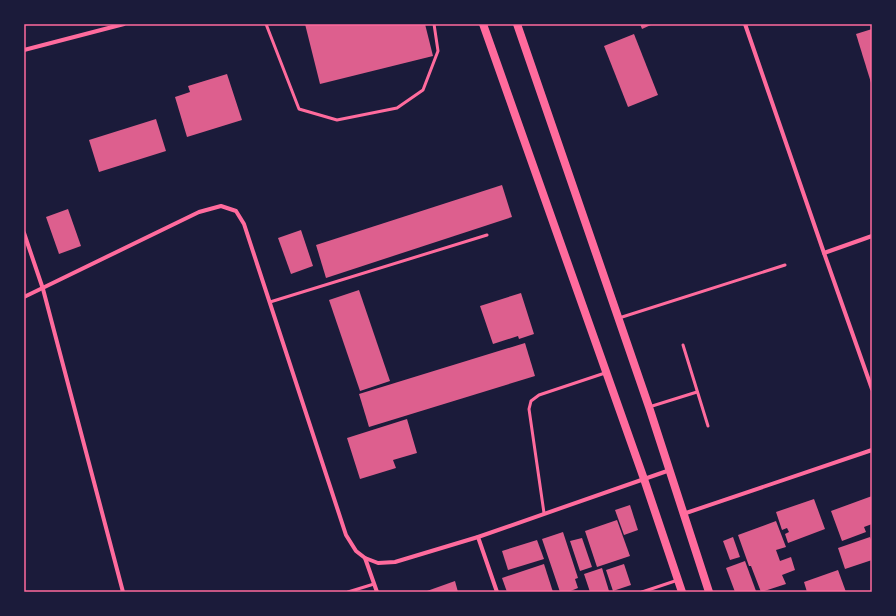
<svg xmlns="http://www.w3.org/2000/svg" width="896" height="616" font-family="Commissioner,sans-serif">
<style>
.building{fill:#dd5f8e}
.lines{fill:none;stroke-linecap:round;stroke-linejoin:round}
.service{stroke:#ff6b9d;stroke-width:3}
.minor{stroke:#ff6b9d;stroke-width:4}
.secondary{stroke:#ff6b9d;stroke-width:8}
.neatline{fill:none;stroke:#ff6b9d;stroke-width:1.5}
</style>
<rect width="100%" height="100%" fill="#1b1b3a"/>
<g class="building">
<polygon points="305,24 425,24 433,56 320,84"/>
<polygon points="640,24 653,24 642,29"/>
<polygon points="872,29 872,86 856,34"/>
<polygon points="634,34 658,95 628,107 604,46"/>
<polygon points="227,74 242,120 187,137 175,97 190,92 188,86"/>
<polygon points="156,119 166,151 99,172 89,140"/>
<polygon points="502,185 512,217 326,278 316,245"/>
<polygon points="68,209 81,246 59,254 46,217"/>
<polygon points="301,230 313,266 291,274 278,238"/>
<polygon points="359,290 390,381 360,391 329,300"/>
<polygon points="521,293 534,334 519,339 518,336 493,344 480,306"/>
<polygon points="525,343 535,376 369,427 359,394"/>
<polygon points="407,419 417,453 393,460 396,468 360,479 347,438"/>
<polygon points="872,496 872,524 864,527 866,532 842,541 831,511"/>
<polygon points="814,499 825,529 788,543 785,534 789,532 787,528 782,530 776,512"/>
<polygon points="630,505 638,530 624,535 615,510"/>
<polygon points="617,520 630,556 597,567 585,531"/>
<polygon points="776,521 786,547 776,550 780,561 791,557 795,570 782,575 786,584 761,592 751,566 749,566 738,535"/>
<polygon points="563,532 578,578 575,579 578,588 568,592 560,592 542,539"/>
<polygon points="733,537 740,557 730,560 723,541"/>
<polygon points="870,537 872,542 872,560 845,569 838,548"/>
<polygon points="582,538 592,567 580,571 570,541"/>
<polygon points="537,540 544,559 508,570 502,551"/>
<polygon points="745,561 756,591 735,592 726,568"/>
<polygon points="544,564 553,592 507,592 502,578"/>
<polygon points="624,564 631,585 613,591 606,570"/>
<polygon points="602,568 609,591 590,592 584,574"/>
<polygon points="838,570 846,592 807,592 804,582"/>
<polygon points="455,581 458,592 428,592 427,591"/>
</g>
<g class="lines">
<g class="service">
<polyline points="266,24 299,109 337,120 397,108 423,90 438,51 434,24"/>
<polyline points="270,302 487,235"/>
<polyline points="619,318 785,265"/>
<polyline points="683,345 708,426"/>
<polyline points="649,407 697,392"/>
<polyline points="544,513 529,409 531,401 539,395 605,373"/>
<polyline points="348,592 374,584"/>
<polyline points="642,592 678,580"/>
</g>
<g class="minor">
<polyline points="745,24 824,253 872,389"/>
<polyline points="24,50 124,24"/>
<polyline points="24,233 43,289 123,592"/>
<polyline points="824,253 872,236"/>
<polyline points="24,297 199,212 221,206 236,211 244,224 346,535 356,551 365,558 377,592"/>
<polyline points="683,514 872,450"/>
<polyline points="478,537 497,592"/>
<polyline points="365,558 378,563 395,562 478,537 670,470"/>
</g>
<g class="secondary">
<polyline points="483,24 644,479 682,592"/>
<polyline points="517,24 649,407 709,592"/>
</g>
</g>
<rect width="896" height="616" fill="none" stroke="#1b1b3a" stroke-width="50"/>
<rect x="25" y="25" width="846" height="566" class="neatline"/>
</svg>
